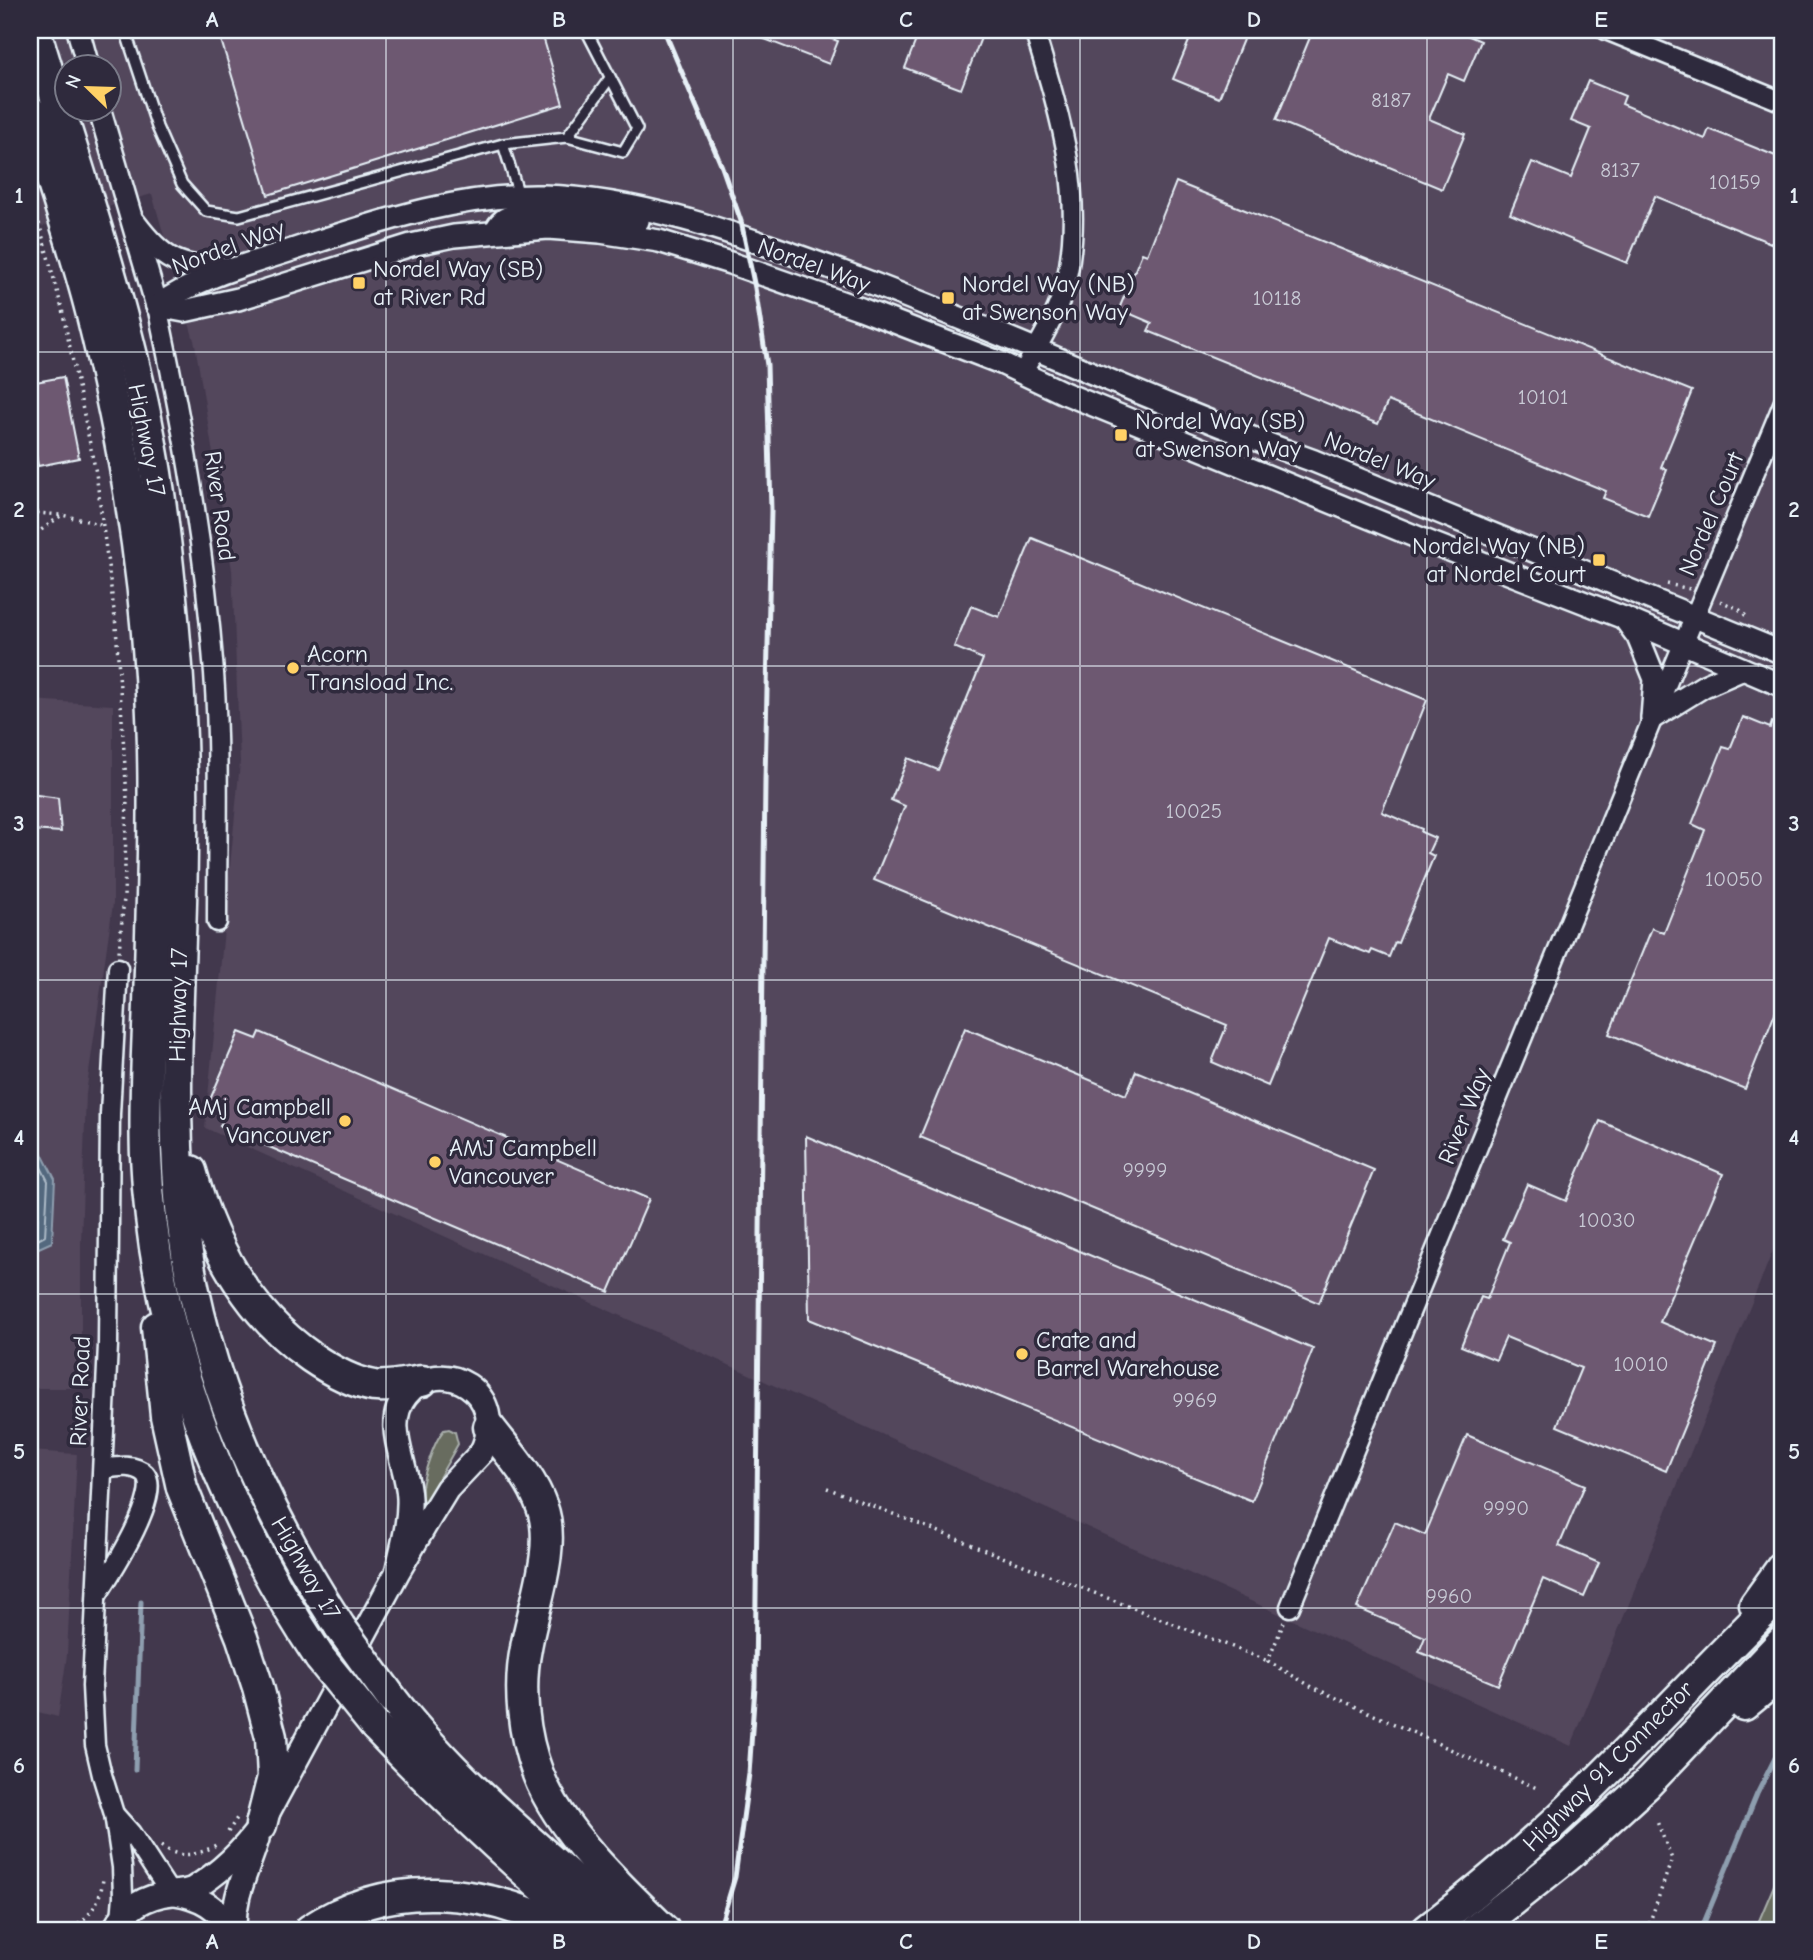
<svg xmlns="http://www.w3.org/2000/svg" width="1813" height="1960" font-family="'Comic Neue',sans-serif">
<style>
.built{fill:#52465b;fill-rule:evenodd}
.green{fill:#686c5e;stroke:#a8aeab;stroke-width:2}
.water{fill:#52677e;stroke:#8e9eaf;stroke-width:2}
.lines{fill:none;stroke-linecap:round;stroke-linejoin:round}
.shore{stroke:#acbac7;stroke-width:2}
.stream{stroke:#8e9eaf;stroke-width:5}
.building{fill:#6d5971;stroke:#e8f1f8;stroke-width:2}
.service-casing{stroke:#e8f1f8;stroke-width:14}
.minor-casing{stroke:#e8f1f8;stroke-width:23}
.tertiary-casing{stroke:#e8f1f8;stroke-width:26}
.secondary-casing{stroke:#e8f1f8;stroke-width:28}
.motorway-casing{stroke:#e8f1f8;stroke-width:35}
.path{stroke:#e8f1f8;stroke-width:3.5;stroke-dasharray:2 5;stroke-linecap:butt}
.service{stroke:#2f2a3d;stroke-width:9}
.minor{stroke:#2f2a3d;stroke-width:18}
.tertiary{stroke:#2f2a3d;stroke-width:21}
.secondary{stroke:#2f2a3d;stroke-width:23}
.motorway{stroke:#2f2a3d;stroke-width:30}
.rail{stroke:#e8f1f8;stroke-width:5}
.motorway-bridge-casing{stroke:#e8f1f8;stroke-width:35;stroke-linecap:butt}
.motorway-bridge{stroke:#2f2a3d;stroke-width:30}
.grid{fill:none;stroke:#e8f1f8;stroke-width:2;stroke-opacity:0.55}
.poi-dot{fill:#ffd166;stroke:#2f2a3d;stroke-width:2.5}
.labels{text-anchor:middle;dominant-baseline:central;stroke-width:7;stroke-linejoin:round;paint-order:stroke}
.number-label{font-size:21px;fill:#c9cbd6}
.street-label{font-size:24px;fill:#e8f1f8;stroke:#2f2a3d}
.poi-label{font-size:24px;fill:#e8f1f8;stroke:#2f2a3d;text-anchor:start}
.neatline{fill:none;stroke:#e8f1f8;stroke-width:2.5}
.grid-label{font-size:23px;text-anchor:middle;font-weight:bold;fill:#e8f1f8}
</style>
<rect width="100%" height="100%" fill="#42384d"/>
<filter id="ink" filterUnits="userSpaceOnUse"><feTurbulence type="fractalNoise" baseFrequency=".0143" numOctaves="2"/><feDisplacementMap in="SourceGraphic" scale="14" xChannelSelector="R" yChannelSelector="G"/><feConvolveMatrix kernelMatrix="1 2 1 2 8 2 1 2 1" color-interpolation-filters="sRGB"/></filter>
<g filter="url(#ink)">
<g class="built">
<path d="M30,30H1783V1226L1571,1746L205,1128L240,762L232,570L195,344L152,194L30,230ZM66,66H108V108H66Z"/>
<polygon points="30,700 113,705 113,904 86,1094 81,1243 81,1388 30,1388 30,1252 52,1242 55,1179 30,1131"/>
<polygon points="30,1451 77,1454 67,1655 58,1717 30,1710"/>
</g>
<g class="green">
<path d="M444,1430L449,1429L455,1432L458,1444L426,1501H423C417,1488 434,1441 444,1430Z"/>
<polygon points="1783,1864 1783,1930 1755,1930"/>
<polygon points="166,1922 179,1922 195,1930 149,1930"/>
</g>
<polygon class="water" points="30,1131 55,1179 52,1242 30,1252"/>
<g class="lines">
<g class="shore">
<polyline points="30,1146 48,1181 45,1236 30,1244"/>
<polyline points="30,1165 39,1183 37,1230 30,1235"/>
</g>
<g class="stream">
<polyline points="135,1770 141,1602"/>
<polyline points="1701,1930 1757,1794 1783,1742"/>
</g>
</g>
<g class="building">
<polygon points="218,30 541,30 563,104 268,195"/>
<polygon points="741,30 807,30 838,41 829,64"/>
<polygon points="920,30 984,30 961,89 905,68"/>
<polygon points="1163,30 1247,30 1219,98 1173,79 1189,41"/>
<polygon points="1313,30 1455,30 1481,41 1464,81 1448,74 1429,119 1465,134 1442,189 1276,120"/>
<polygon points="1588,81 1625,96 1622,104 1705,139 1709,129 1783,159 1783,248 1655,196 1627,263 1510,214 1532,162 1571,178 1591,129 1571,121"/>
<polygon points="1176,182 1692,391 1661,467 1667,470 1648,516 1603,498 1606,491 1388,401 1378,424 1148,331 1152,323 1119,309 1142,253 1147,255"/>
<polygon points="63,377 79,458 38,466 30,422 30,383"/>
<polygon points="1032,538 1427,700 1382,812 1422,829 1421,832 1435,838 1428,853 1434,856 1398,943 1395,942 1389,957 1372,950 1370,954 1329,938 1268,1086 1212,1062 1227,1025 874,880 905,806 891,800 908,758 938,770 983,659 954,647 971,606 999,617"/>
<polygon points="1743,717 1770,728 1772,722 1783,726 1783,993 1745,1089 1609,1034 1652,928 1664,933 1705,830 1692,824 1723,747 1730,749"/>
<polygon points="30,794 58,798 61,832 30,830"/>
<polygon points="965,1028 1126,1095 1136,1071 1374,1170 1319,1303 920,1137"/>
<polygon points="239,1032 257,1039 260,1032 649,1199 609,1292 220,1126 224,1117 206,1109"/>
<polygon points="1600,1121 1723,1174 1660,1322 1717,1346 1666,1471 1557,1426 1581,1368 1506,1337 1496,1360 1461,1346 1481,1297 1487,1299 1510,1242 1503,1239 1527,1184 1566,1201"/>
<polygon points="806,1136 1313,1349 1252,1501 809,1319"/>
<polygon points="1467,1435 1585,1485 1559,1546 1599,1563 1584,1597 1543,1579 1498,1685 1419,1652 1425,1637 1357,1608 1395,1522 1425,1535"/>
</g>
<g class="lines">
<defs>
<g id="service">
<polyline points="125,30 157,127 182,184 206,211 239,216 503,144"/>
<polyline points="567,137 610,78"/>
<polyline points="519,195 503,144 567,137 623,152 637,129 586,30"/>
</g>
<g id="minor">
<polyline points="1606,30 1783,102"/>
<path d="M157,306C183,428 205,549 214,673C220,756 217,839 217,922"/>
<path d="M1023,372C1039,343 1059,313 1066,281C1086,194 1059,112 1034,30"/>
<polyline points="118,968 110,1114 108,1345 92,1686 95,1745 102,1775 114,1814 122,1867 123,1896 121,1919"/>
<path d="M99,1592C111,1573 163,1493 145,1474C134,1463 116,1467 103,1469"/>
<polyline points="1290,1607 1672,671 1783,404"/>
<polyline points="114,1814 131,1833 170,1893"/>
</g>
<g id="tertiary">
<polyline points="78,30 88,66"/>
<polyline points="99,108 157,306"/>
<path d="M135,223C163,260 179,269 226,268"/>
<path d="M495,231C498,226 500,222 505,219C531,205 608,217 638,221"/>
<path d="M157,306C199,275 261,261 310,244C386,219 463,194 544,196C642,199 737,234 829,267C993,327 1150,402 1314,461L1783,653"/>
<polyline points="157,306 184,311 238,299 411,245 454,236 548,228 600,232 659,241 730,263 861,309 1001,363 1064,393 1429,542 1624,618 1783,686"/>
<polyline points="1624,618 1638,637 1655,679 1652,718"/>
<polyline points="1652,718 1704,686 1743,669"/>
</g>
<g id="secondary">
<path d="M175,1893C200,1897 219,1907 231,1930"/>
<path d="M114,1930C126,1907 146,1896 172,1893C179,1892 187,1892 193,1889C221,1872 243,1851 261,1825L397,1573L425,1525L447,1489L481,1453C512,1393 440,1352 406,1395C382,1425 408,1463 409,1498C410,1523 402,1549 397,1573"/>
<path d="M234,1930C233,1895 247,1872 257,1839"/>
</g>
<g id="motorway">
<path d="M35,30C78,172 129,314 154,461C164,520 170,582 175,642C181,708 183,774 182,841C182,959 170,1078 180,1197C193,1352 256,1498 340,1627"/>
<path d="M30,111C50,177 74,244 91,311C121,430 143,552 150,675C157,784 152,894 149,1004C147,1054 144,1105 146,1156C154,1337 220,1508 320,1658"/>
<path d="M191,1171C211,1245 246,1312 311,1357C330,1370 351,1382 374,1386C389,1388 407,1383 422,1381"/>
<polyline points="157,1327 166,1416 182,1488 242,1638 258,1687 271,1737 273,1777 261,1825"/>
<path d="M489,1427C508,1452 531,1476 542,1507C557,1548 533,1606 526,1648C518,1689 523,1735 538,1774C559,1830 621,1889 664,1930"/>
<polyline points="1755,1605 1783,1566"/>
<path d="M392,1699C460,1787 548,1855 630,1930"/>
<polyline points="1744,1705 1783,1673"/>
<path d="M375,1726C444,1799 516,1865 592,1930"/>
<path d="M310,1930C389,1877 484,1887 566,1930"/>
<path d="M1427,1930C1481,1888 1535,1843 1584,1794C1652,1728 1715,1659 1783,1593"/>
<polyline points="1475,1930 1568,1856 1646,1785 1783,1641"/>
</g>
</defs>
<use href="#service" class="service-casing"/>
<use href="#minor" class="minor-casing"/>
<use href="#tertiary" class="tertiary-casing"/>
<use href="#secondary" class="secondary-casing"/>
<use href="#motorway" class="motorway-casing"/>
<g class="path">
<polyline points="108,82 112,94"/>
<polyline points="39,223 62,309 96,473 116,626 127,798 124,898 119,952"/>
<polyline points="30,510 38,513 60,515"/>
<polyline points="30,538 62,515 104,525"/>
<polyline points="1667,584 1690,589"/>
<polyline points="1720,601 1739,609 1746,616"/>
<polyline points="827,1488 1268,1661"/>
<polyline points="1284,1622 1268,1661 1312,1687 1539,1789"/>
<polyline points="228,1832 237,1818"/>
<path d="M161,1846C179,1859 197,1856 216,1845"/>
<path d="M66,1930C89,1920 100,1904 103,1879"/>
<polyline points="1647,1930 1672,1859 1656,1819"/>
</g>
<use href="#service" class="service"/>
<use href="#minor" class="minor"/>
<use href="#tertiary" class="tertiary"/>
<use href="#secondary" class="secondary"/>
<use href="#motorway" class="motorway"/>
<polyline class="rail" points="664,30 722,167 741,221 755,288 767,365 771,510 765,780 755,1686 749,1774 735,1877 719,1930"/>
<defs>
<g id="motorway-bridge">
<polyline points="340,1627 392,1699"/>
<polyline points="320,1658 375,1726"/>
</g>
</defs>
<use href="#motorway-bridge" class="motorway-bridge-casing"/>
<use href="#motorway-bridge" class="motorway-bridge"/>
</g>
</g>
<path class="grid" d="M386,30V1930M733,30V1930M1080,30V1930M1427,30V1930M30,352H1783M30,666H1783M30,980H1783M30,1294H1783M30,1608H1783"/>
<g class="poi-dot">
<rect x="352" y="276" width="14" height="14" rx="3.5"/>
<rect x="941" y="291" width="14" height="14" rx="3.5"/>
<rect x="1114" y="428" width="14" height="14" rx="3.5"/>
<rect x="1592" y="553" width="14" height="14" rx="3.5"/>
<circle cx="293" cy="668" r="7"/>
<circle cx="345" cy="1121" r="7"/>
<circle cx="435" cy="1162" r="7"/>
<circle cx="1022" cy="1354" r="7"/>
</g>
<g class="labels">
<g class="number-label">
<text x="1391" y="100">8187</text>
<text x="1620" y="170">8137</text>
<text x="1735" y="182">10159</text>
<text x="1277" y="298">10118</text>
<text x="1543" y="397">10101</text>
<text x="1194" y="811">10025</text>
<text x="1734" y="879">10050</text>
<text x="1145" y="1170">9999</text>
<text x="1607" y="1220">10030</text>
<text x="1641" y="1364">10010</text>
<text x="1195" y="1400">9969</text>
<text x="1506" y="1508">9990</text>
<text x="1449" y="1596">9960</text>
</g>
<g class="street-label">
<text transform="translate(228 247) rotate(-20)">Nordel Way</text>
<text transform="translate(814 265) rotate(20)">Nordel Way</text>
<text transform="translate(147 440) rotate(79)">Highway 17</text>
<text transform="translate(1380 460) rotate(22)">Nordel Way</text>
<text transform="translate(220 506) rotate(82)">River Road</text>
<text transform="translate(1711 514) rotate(-67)">Nordel Court</text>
<text transform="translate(178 1005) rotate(-89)">Highway 17</text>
<text transform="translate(1464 1116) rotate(-68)">River Way</text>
<text transform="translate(80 1391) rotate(-88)">River Road</text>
<text transform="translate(306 1568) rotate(60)">Highway 17</text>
<text transform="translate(1608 1766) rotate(-45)">Highway 91 Connector</text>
</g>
<g class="poi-label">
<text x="373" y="269">Nordel Way (SB)<tspan x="373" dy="28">at River Rd</tspan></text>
<text x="962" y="284">Nordel Way (NB)<tspan x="962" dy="28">at Swenson Way</tspan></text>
<text x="1135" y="421">Nordel Way (SB)<tspan x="1135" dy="28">at Swenson Way</tspan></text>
<text x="1585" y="546" text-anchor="end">Nordel Way (NB)<tspan x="1585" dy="28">at Nordel Court</tspan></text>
<text x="307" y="654">Acorn<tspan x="307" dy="28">Transload Inc.</tspan></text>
<text x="331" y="1107" text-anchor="end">AMj Campbell<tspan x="331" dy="28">Vancouver</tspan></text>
<text x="449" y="1148">AMJ Campbell<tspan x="449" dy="28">Vancouver</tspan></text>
<text x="1036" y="1340">Crate and<tspan x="1036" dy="28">Barrel Warehouse</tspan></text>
</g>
</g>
<rect width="1813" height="1960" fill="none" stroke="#2f2a3d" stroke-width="77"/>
<g transform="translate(88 88) rotate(293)"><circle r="33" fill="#2f2a3d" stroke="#797a88" stroke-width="2"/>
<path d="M0-5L12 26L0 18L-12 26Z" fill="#ffd166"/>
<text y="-10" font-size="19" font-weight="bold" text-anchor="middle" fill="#e8f1f8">N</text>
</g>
<rect x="38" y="38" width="1736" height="1884" class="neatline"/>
<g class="grid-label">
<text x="212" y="27">A</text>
<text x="559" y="27">B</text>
<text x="906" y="27">C</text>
<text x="1254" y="27">D</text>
<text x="1601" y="27">E</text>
<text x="19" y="203">1</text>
<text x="1794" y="203">1</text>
<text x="19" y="517">2</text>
<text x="1794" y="517">2</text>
<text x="19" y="831">3</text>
<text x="1794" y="831">3</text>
<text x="19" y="1145">4</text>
<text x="1794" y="1145">4</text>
<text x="19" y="1459">5</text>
<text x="1794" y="1459">5</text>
<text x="19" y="1773">6</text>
<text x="1794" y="1773">6</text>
<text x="212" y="1949">A</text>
<text x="559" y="1949">B</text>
<text x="906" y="1949">C</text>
<text x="1254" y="1949">D</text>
<text x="1601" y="1949">E</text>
</g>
</svg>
